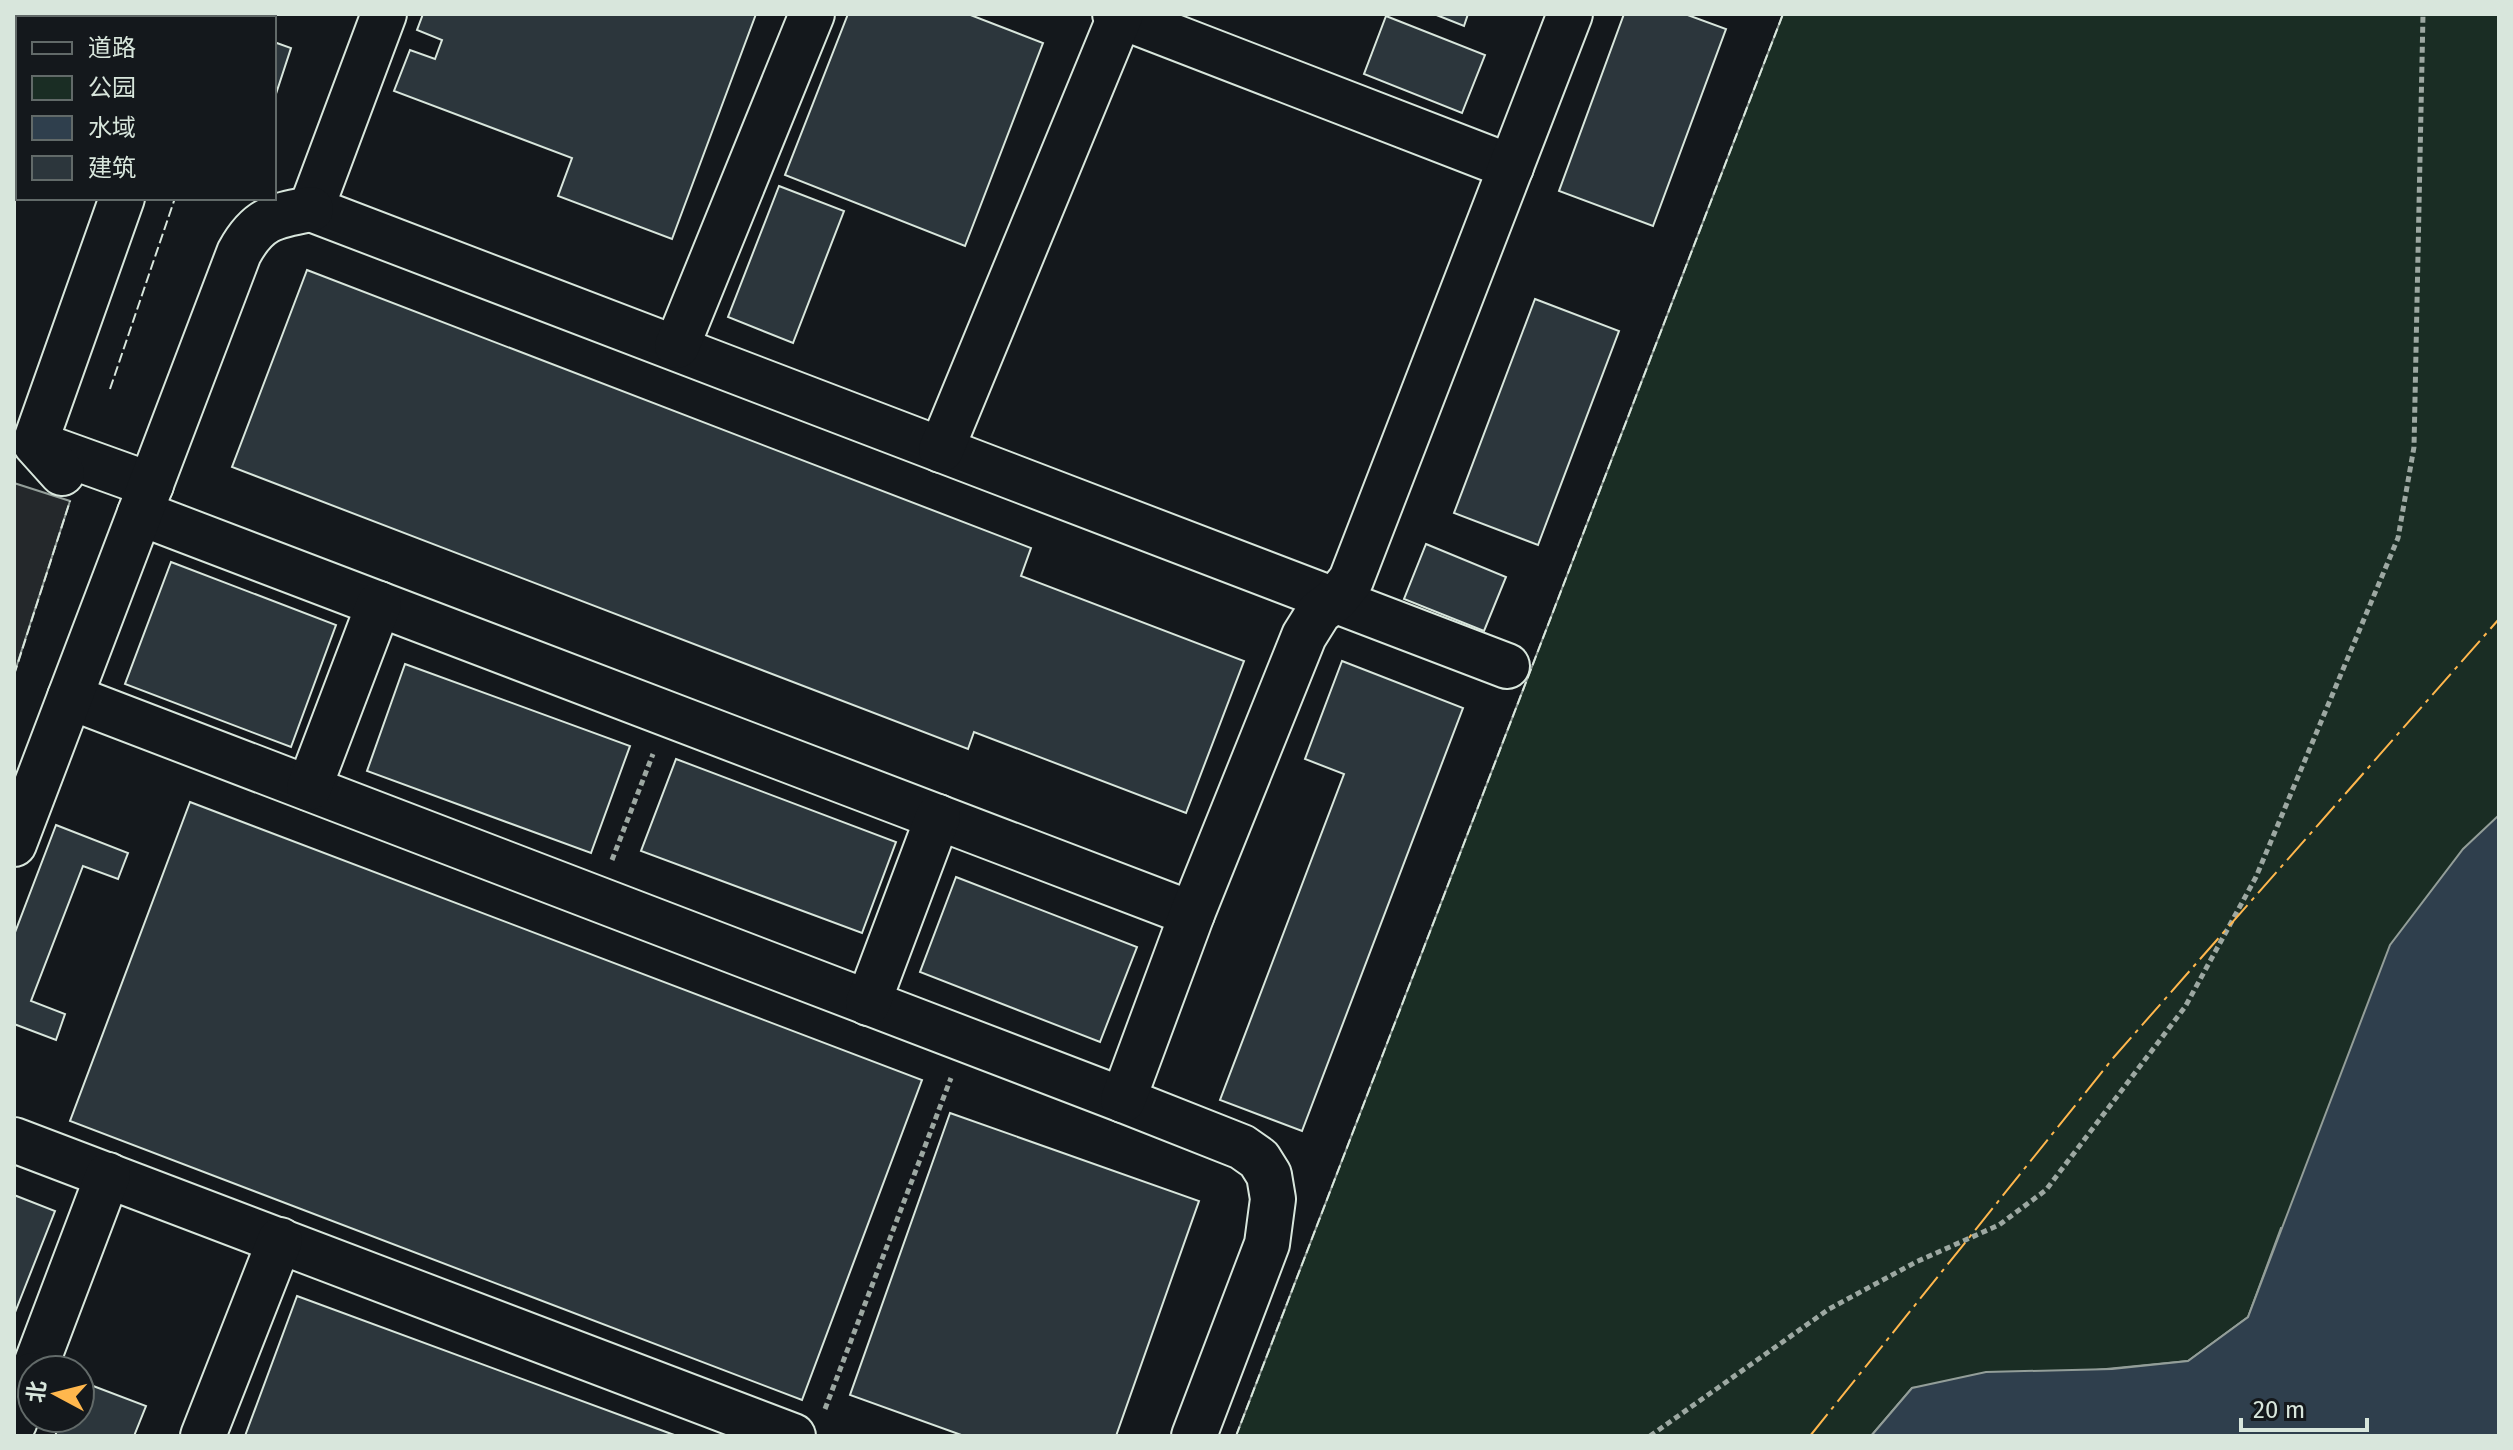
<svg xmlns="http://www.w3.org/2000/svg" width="2513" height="1450" font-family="'Fira Sans','Noto Sans SC',sans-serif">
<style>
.green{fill:#1a2d24;stroke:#939e99;stroke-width:2}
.parking{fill:#24282b;stroke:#939e99;stroke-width:2}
.water{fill:#2f3f4d;stroke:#939e99;stroke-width:2}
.building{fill:#2c363c;stroke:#d8e6dc;stroke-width:2}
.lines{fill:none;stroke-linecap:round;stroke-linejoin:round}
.minor-casing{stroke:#d8e6dc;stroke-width:48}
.path{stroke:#9da8a2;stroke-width:5;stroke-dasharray:6 4;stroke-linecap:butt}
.minor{stroke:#14181c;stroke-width:44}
.fence{stroke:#d8e6dc;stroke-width:2;stroke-dasharray:10 4;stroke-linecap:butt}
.power{stroke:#ffb74d;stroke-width:2;stroke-dasharray:28 6 4 6;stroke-linecap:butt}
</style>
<rect width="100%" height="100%" fill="#14181c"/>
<polygon class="green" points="1783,14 2499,14 2499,1234 2281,1228 2248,1317 2188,1361 1912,1388 1871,1436 1236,1436"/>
<polygon class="parking" points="14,483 70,501 14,674"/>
<polygon class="water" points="2499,815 2499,1436 1871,1436 1912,1388 1986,1372 2112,1369 2188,1361 2248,1317 2390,945 2463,849"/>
<g class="building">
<polygon points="423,14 756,14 672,239 558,196 572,158 394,91 410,50 435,59 442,40 417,30"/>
<polygon points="848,14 968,14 1043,43 965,246 785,175"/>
<polygon points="1434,14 1468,14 1464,26"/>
<polygon points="1624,14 1685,14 1726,29 1653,226 1559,191"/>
<polygon points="1386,16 1485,55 1462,113 1364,74"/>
<polygon points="274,42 291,48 274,100"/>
<polygon points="779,186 844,211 793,343 728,317"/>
<polygon points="307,270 1031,548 1021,576 1244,661 1186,813 974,732 968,749 232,467"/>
<polygon points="1535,299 1619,331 1538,545 1454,513"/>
<polygon points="1426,544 1506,577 1484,631 1404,599"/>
<polygon points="171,562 336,625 291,747 125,684"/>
<polygon points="1342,661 1463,708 1302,1131 1220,1100 1344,774 1305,759"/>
<polygon points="405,664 630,746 591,853 367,771"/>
<polygon points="676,759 896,842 862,933 641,851"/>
<polygon points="190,802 922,1080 802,1400 70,1121"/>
<polygon points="56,825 128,853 118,879 83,866 31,1001 65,1014 56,1040 14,1024 14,935"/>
<polygon points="956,877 1137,947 1100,1042 920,972"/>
<polygon points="950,1113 1199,1201 1116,1436 964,1436 850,1395"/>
<polygon points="14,1195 55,1211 14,1315"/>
<polygon points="297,1296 677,1436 245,1436"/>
<polygon points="80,1381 146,1406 134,1436 55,1436 62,1418 80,1418"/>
</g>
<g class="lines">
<defs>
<g id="minor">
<path d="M384,14L311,209C711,358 1109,512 1507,666"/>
<polyline points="1115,14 1511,167"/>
<polyline points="37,18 38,14"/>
<polyline points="187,18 188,14"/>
<polyline points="14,86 18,74"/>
<polyline points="677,346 812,14"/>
<polyline points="37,444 151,485"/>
<polyline points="941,450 1121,14"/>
<polyline points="62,473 35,443 122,198"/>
<polyline points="140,513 1192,914"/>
<polyline points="70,697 1123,1100 1242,1147 1259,1159 1269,1175 1273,1199 1267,1244 1194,1436"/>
<polyline points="309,788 379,604"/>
<path d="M14,844L239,253C258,218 274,216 311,209"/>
<polyline points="868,1003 938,817"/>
<polyline points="1123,1100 1192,914 1304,636 1319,612 1335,600 1351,580 1570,14"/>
<polyline points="14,1140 793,1436"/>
<polyline points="34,1370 108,1175"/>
<polyline points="14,1423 32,1375"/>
<polyline points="203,1436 280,1240"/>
</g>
</defs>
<use href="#minor" class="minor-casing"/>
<g class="path">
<polyline points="612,860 653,754"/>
<polyline points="825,1409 951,1078"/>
<polyline points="1650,1436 1829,1309 1916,1262 1999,1225 2046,1190 2185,1007 2256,877 2398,538 2414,447 2423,14"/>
</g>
<use href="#minor" class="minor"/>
<g class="fence">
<polyline points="236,18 238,14"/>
<polyline points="110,389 175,198"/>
<polyline points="14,675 70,501"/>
<polyline points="1236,1436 1783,14"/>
</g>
<polyline class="power" points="1810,1436 2114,1057 2499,619"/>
</g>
<rect width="2513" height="1450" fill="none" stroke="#d8e6dc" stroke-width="32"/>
<rect x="16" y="16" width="260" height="184" fill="#14181c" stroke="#626a69" stroke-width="2"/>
<rect x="32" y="42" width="40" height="12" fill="#14181c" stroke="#626a69" stroke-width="2"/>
<text x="88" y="56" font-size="24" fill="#d8e6dc">道路</text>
<rect x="32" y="76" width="40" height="24" fill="#1a2d24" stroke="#626a69" stroke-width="2"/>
<text x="88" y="96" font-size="24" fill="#d8e6dc">公园</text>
<rect x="32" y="116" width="40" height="24" fill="#2f3f4d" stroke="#626a69" stroke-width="2"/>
<text x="88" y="136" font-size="24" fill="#d8e6dc">水域</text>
<rect x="32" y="156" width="40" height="24" fill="#2c363c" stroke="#626a69" stroke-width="2"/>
<text x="88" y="176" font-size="24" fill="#d8e6dc">建筑</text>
<g transform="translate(56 1394) rotate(277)"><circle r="38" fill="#14181c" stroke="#626a69" stroke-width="2"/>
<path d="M0-6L14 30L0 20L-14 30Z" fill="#ffb74d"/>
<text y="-12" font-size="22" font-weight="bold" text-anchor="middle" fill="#d8e6dc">北</text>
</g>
<path d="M2241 1418v12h126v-12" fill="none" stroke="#d8e6dc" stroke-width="4"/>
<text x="2253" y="1418" font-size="24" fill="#d8e6dc" stroke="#14181c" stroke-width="6" paint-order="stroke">20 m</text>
</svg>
